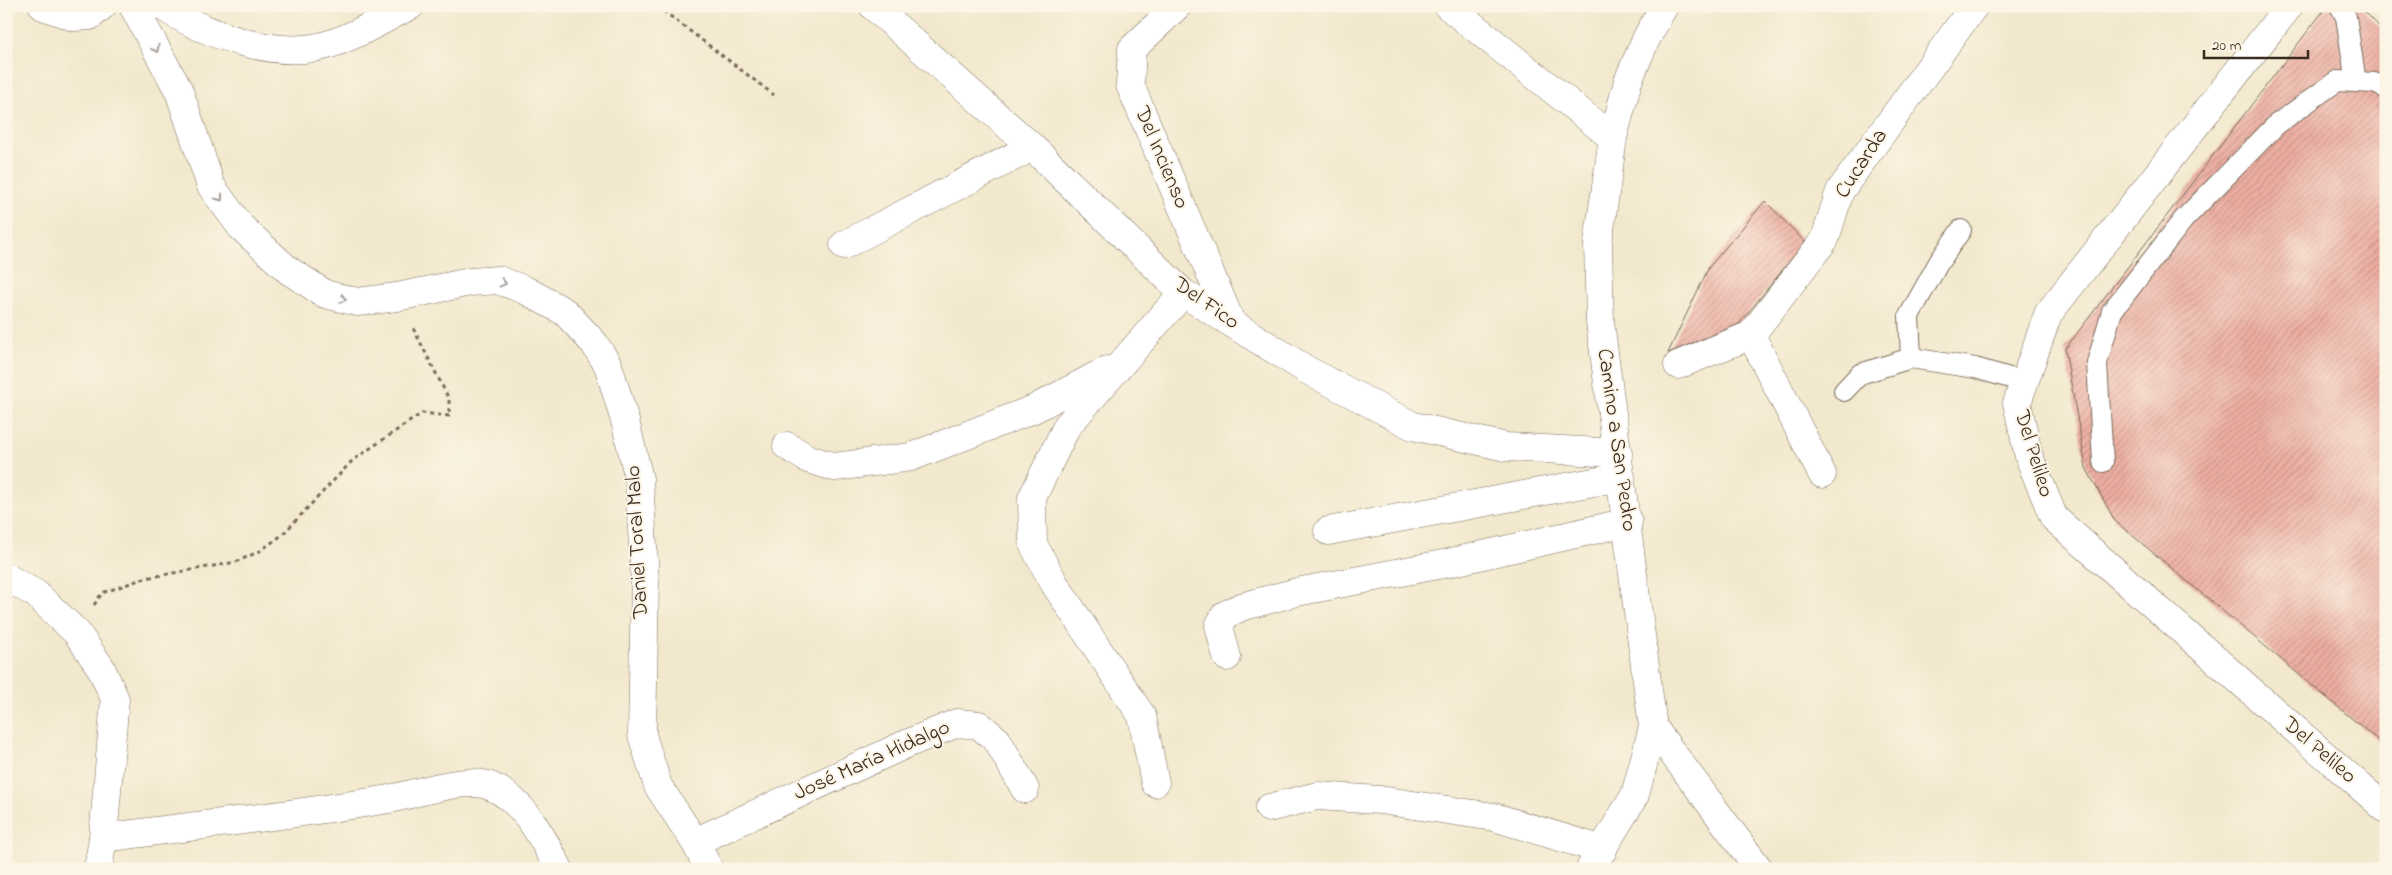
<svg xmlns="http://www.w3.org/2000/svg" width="2392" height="875" font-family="'Indie Flower',sans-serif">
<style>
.building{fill:url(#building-hatch)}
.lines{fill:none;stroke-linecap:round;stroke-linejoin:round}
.lane-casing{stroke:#7b6c5b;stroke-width:22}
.street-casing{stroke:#7b6c5b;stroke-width:29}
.path{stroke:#7b6c5b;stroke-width:3;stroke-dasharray:4 4;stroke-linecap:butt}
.lane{stroke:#fff;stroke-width:20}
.street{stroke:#fff;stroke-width:28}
.oneway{stroke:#a79f9a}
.labels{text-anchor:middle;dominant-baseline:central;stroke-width:4;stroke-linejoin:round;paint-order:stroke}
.street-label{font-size:22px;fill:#3b2a1e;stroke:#fcf5e5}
</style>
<defs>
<pattern id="building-hatch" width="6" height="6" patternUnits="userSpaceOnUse" patternTransform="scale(1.25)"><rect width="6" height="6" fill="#eeafa3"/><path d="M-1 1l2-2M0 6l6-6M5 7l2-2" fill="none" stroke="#c28f84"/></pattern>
</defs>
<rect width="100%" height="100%" fill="#fcf5e5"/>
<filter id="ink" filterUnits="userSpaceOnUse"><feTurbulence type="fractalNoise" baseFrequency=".02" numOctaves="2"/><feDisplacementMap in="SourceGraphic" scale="10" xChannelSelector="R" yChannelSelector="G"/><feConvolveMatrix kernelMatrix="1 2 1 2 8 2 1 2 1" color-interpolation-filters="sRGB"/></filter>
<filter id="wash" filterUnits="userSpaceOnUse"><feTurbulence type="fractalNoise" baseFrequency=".0096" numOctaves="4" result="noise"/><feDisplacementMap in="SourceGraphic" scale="20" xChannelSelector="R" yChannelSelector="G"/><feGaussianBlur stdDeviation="1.12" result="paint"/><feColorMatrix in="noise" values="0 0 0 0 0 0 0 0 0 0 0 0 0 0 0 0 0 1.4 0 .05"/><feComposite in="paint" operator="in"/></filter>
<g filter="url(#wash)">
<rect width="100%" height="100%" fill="#f2e8cd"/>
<g id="blocks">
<g class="building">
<polygon points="2327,6 2359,6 2386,33 2386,735 2380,742 2115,521 2086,468 2065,349"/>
<polygon points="1765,201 1805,242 1739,324 1668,353 1709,267"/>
</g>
</g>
</g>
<g filter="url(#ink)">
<use href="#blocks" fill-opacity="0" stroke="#7b6c5b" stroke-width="1"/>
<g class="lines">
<defs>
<g id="lane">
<polyline points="2340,6 2346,17 2356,82"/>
<polyline points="1911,358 1909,316 1939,262 1961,230"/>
<polyline points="1844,391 1860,374 1911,358 1975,368 2024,382"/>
<polyline points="2103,462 2097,363 2112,311 2184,219 2277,124 2337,81 2374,83 2386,88"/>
</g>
<g id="street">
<polyline points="43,6 74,17 90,16 102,6"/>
<polyline points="133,6 179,91 211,186 241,227 288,270 325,294 357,302 397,297 470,282 498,280 525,290 565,312 594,343 608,365 625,421 639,479 645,580 642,735 658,786 695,842 709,869"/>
<path d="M162,6C206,35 280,62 333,43C360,34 385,18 410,6"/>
<polyline points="873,6 1032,147 1183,293 1307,370 1413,426 1506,447 1618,453"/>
<polyline points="1177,6 1132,49 1130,85 1231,322"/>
<polyline points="1448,6 1613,138"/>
<polyline points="2289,6 2048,314 2017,403 2029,457 2054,518 2386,809"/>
<polyline points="844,245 1032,147"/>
<polyline points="1751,335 1822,474"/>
<polyline points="1678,365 1751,335 1825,239 1840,191 1974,6"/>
<polyline points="787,446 808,459 835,467 911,457 1034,409 1107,370"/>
<polyline points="1328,531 1621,477"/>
<polyline points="6,577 36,594 77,633 101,668 115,699 103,838 98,869"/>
<polyline points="1227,657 1219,626 1225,615 1241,607 1297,592 1448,563 1628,522"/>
<polyline points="1653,727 1759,869"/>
<polyline points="1155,783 1142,716 1054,583 1033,544 1032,498 1067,426 1183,293"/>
<polyline points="1269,808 1317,796 1380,800 1494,817 1603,850"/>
<path d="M103,838C199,825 295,815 389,799C416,794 465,776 490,786C524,799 543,839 559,869"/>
<polyline points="695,842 904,745 957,723 979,725 997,740 1025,789"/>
<polyline points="1590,869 1635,795 1653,727 1600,322 1598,243 1613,138 1628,81 1646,39 1664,6"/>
</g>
</defs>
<use href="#lane" class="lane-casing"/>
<use href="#street" class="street-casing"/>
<g class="path">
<polyline points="657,6 774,95"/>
<polyline points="94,605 102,593 145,578 236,562 260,551 282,535 353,460 422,413 449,416 449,399 412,326"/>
</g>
<use href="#lane" class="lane"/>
<use href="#street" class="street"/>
</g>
<defs><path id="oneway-chevron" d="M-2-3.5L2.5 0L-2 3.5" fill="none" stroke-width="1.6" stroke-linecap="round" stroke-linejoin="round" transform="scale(1.25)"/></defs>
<g class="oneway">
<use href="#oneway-chevron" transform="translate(156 49) rotate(62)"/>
<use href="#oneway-chevron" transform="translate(220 198) rotate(54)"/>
<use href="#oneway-chevron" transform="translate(503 283) rotate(15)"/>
<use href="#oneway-chevron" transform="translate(343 299) rotate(15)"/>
</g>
</g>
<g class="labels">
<g class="street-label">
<text transform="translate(1161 158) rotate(67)">Del Incienso</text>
<text transform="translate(1862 164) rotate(-57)">Cucarda</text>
<text transform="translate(1206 304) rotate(35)">Del Fico</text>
<text transform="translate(1616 440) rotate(82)">Camino a San Pedro</text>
<text transform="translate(2033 454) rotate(73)">Del Pelileo</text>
<text transform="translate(638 542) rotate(-93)">Daniel Toral Malo</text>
<text transform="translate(2319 751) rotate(41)">Del Pelileo</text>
<text transform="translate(872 761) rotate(-24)">José María Hidalgo</text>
</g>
</g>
<rect width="2392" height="875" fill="none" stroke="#fcf5e5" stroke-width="25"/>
<path d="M2204 50v8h104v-8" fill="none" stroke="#3b2a1e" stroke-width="2.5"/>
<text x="2212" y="50" font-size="15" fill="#3b2a1e" stroke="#fcf5e5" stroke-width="4" paint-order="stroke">20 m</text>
</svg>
